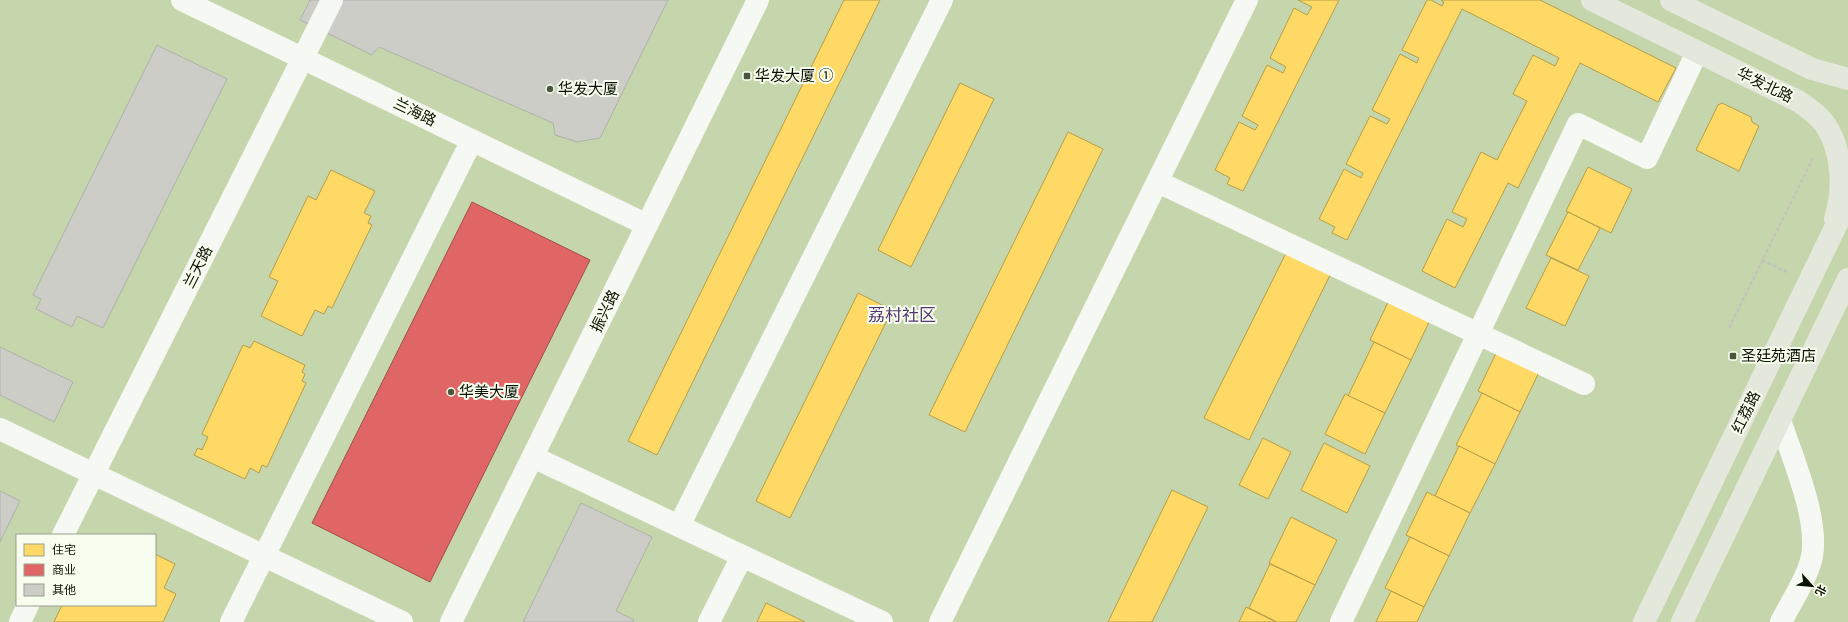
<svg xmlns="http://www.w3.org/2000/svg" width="1848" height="622" font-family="'Zilla Slab','Noto Sans SC',serif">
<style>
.homes{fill:#ffd966;stroke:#b59d47}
.shops{fill:#e06666;stroke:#a04d47}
.building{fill:#cccdc6;stroke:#afb1aa}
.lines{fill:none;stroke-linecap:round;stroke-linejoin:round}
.path{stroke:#c0c4b9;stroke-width:2.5;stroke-dasharray:4 2;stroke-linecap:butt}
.minor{stroke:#f6f9f3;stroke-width:22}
.major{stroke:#e4e8dc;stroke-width:22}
.poi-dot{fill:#4b573c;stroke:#f8feef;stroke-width:1.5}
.labels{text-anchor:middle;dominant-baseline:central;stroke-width:4;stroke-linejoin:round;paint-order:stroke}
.poi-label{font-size:15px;fill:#091200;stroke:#f8feef;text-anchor:start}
.street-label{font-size:15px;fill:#091200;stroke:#f8feef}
.quarter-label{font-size:17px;fill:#533671;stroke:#f8feef}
</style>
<rect width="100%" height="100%" fill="#c6d6ac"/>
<g class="homes">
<polygon points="844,0 880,0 657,455 628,441"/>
<polygon points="1298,0 1339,0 1243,191 1227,184 1230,178 1215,170 1239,122 1255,130 1258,125 1242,116 1267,65 1283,73 1286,67 1270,58 1294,8 1307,15 1312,7"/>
<polygon points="1427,0 1431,0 1442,6 1444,2 1441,0 1540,0 1676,68 1658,102 1580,63 1518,188 1508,183 1455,288 1422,271 1447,219 1463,227 1467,219 1452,212 1481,152 1497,160 1527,101 1513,94 1533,55 1555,66 1559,58 1462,9 1347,240 1332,233 1335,227 1319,219 1344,169 1361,178 1363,173 1346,164 1370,116 1387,124 1390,119 1372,110 1400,54 1417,63 1419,58 1402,50"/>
<polygon points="960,83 994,99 911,267 878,250"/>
<polygon points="1722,103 1751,117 1752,122 1759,126 1739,171 1696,150 1718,105"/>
<polygon points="1068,132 1103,149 965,432 929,415"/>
<polygon points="1588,167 1632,189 1611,233 1566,211"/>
<polygon points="331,170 375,191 364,213 371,216 368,223 372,225 332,308 328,306 324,314 315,310 302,336 261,316 278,281 269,277 308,196 316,200"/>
<polygon points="1568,212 1600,228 1578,270 1546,255"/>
<polygon points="1288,249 1332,271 1249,440 1204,418"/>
<polygon points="1551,258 1589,276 1565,326 1526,308"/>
<polygon points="858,293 892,310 790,518 756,501"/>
<polygon points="1390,298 1431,318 1411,360 1370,340"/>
<polygon points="254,341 305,365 302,372 305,374 302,381 306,383 267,467 262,465 259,473 250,468 245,479 194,455 198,448 202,450 208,437 202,434 243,345 250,348"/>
<polygon points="1374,342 1411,360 1385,413 1348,396"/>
<polygon points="1498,349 1540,370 1520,412 1478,391"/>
<polygon points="1482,393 1520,412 1495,464 1456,445"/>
<polygon points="1345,394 1385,413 1365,454 1325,434"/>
<polygon points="1263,438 1291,452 1268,499 1239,485"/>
<polygon points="1324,443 1370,466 1347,513 1301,490"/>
<polygon points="1459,446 1495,464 1470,513 1435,496"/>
<polygon points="1172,490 1208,507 1152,622 1108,622"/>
<polygon points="1427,492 1470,513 1449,556 1406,535"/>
<polygon points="1291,517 1337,540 1315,585 1269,563"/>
<polygon points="1410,537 1449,556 1424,607 1385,588"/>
<polygon points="155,554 175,564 164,588 176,594 163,622 54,622 62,605 155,605"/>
<polygon points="1270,564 1315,585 1296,622 1277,622 1249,608"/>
<polygon points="1391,591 1424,607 1417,622 1376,622"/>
<polygon points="766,603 805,622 757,622"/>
<polygon points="1246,607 1276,622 1239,622"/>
</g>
<polygon class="shops" points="472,202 590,260 430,582 312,523"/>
<g class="building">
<polygon points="310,0 668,0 600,138 577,142 555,135 553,123 379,47 372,55 300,20"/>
<polygon points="157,45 227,79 103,328 77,316 72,327 36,309 41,299 33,295"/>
<polygon points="0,347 73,382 54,422 0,395"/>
<polygon points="0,491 20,501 0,542"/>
<polygon points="581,503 652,537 616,611 634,620 633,622 523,622"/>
</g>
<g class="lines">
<g class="path">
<polyline points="1762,260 1787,272"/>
<polyline points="1729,328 1813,158"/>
</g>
<g class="minor">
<polyline points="182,0 647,225"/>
<polyline points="1158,182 1584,384"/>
<path d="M1780,420C1792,457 1819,518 1812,556C1808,577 1791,602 1781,622"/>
<polyline points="0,429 402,622"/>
<polyline points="533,457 882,622"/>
<polyline points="679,526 942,0"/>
<polyline points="63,535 332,0"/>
<polyline points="20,622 28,605"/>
<polyline points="231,622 472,140"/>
<polyline points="451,622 758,0"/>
<polyline points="709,622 742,556"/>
<polyline points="940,622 1247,0"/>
<polyline points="1341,622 1578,124 1647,158 1697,52"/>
</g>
<g class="major">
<path d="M1592,0L1798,101C1808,108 1819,115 1826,126C1843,152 1844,190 1835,219"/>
<polyline points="1671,0 1812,69 1848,79"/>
<polyline points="1644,622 1848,201"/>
<polyline points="1682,622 1848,279"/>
</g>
</g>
<g class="poi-dot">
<rect x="743" y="72" width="8" height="8" rx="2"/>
<circle cx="550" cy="89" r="4"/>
<rect x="1729" y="352" width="8" height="8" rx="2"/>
<circle cx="451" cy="392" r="4"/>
</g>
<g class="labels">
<g class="poi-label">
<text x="755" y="76">华发大厦 ①</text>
<text x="558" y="89">华发大厦</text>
<text x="1741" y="356">圣廷苑酒店</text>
<text x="459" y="392">华美大厦</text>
</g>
<g class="street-label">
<text transform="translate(1765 85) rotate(26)">华发北路</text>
<text transform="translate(415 112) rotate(26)">兰海路</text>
<text transform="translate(198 267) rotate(-63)">兰天路</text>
<text transform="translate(605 311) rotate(-64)">振兴路</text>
<text transform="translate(1746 412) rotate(-64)">红荔路</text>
</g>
<g class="quarter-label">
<text x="902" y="315">荔村社区</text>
</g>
</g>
<rect x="16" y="534" width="140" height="72" fill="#f8feef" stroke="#98a08f"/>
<rect x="24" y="544" width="20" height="12" fill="#ffd966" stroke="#98a08f"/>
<text x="52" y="554" font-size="12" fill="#091200">住宅</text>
<rect x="24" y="564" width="20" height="12" fill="#e06666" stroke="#98a08f"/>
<text x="52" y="574" font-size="12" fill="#091200">商业</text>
<rect x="24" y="584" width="20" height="12" fill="#cccdc6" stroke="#98a08f"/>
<text x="52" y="594" font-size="12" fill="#091200">其他</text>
<g transform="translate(1812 586) rotate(117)" stroke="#f8feef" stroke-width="3" paint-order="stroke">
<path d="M0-3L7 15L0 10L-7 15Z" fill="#091200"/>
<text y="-6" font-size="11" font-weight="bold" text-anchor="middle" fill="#091200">北</text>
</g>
</svg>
